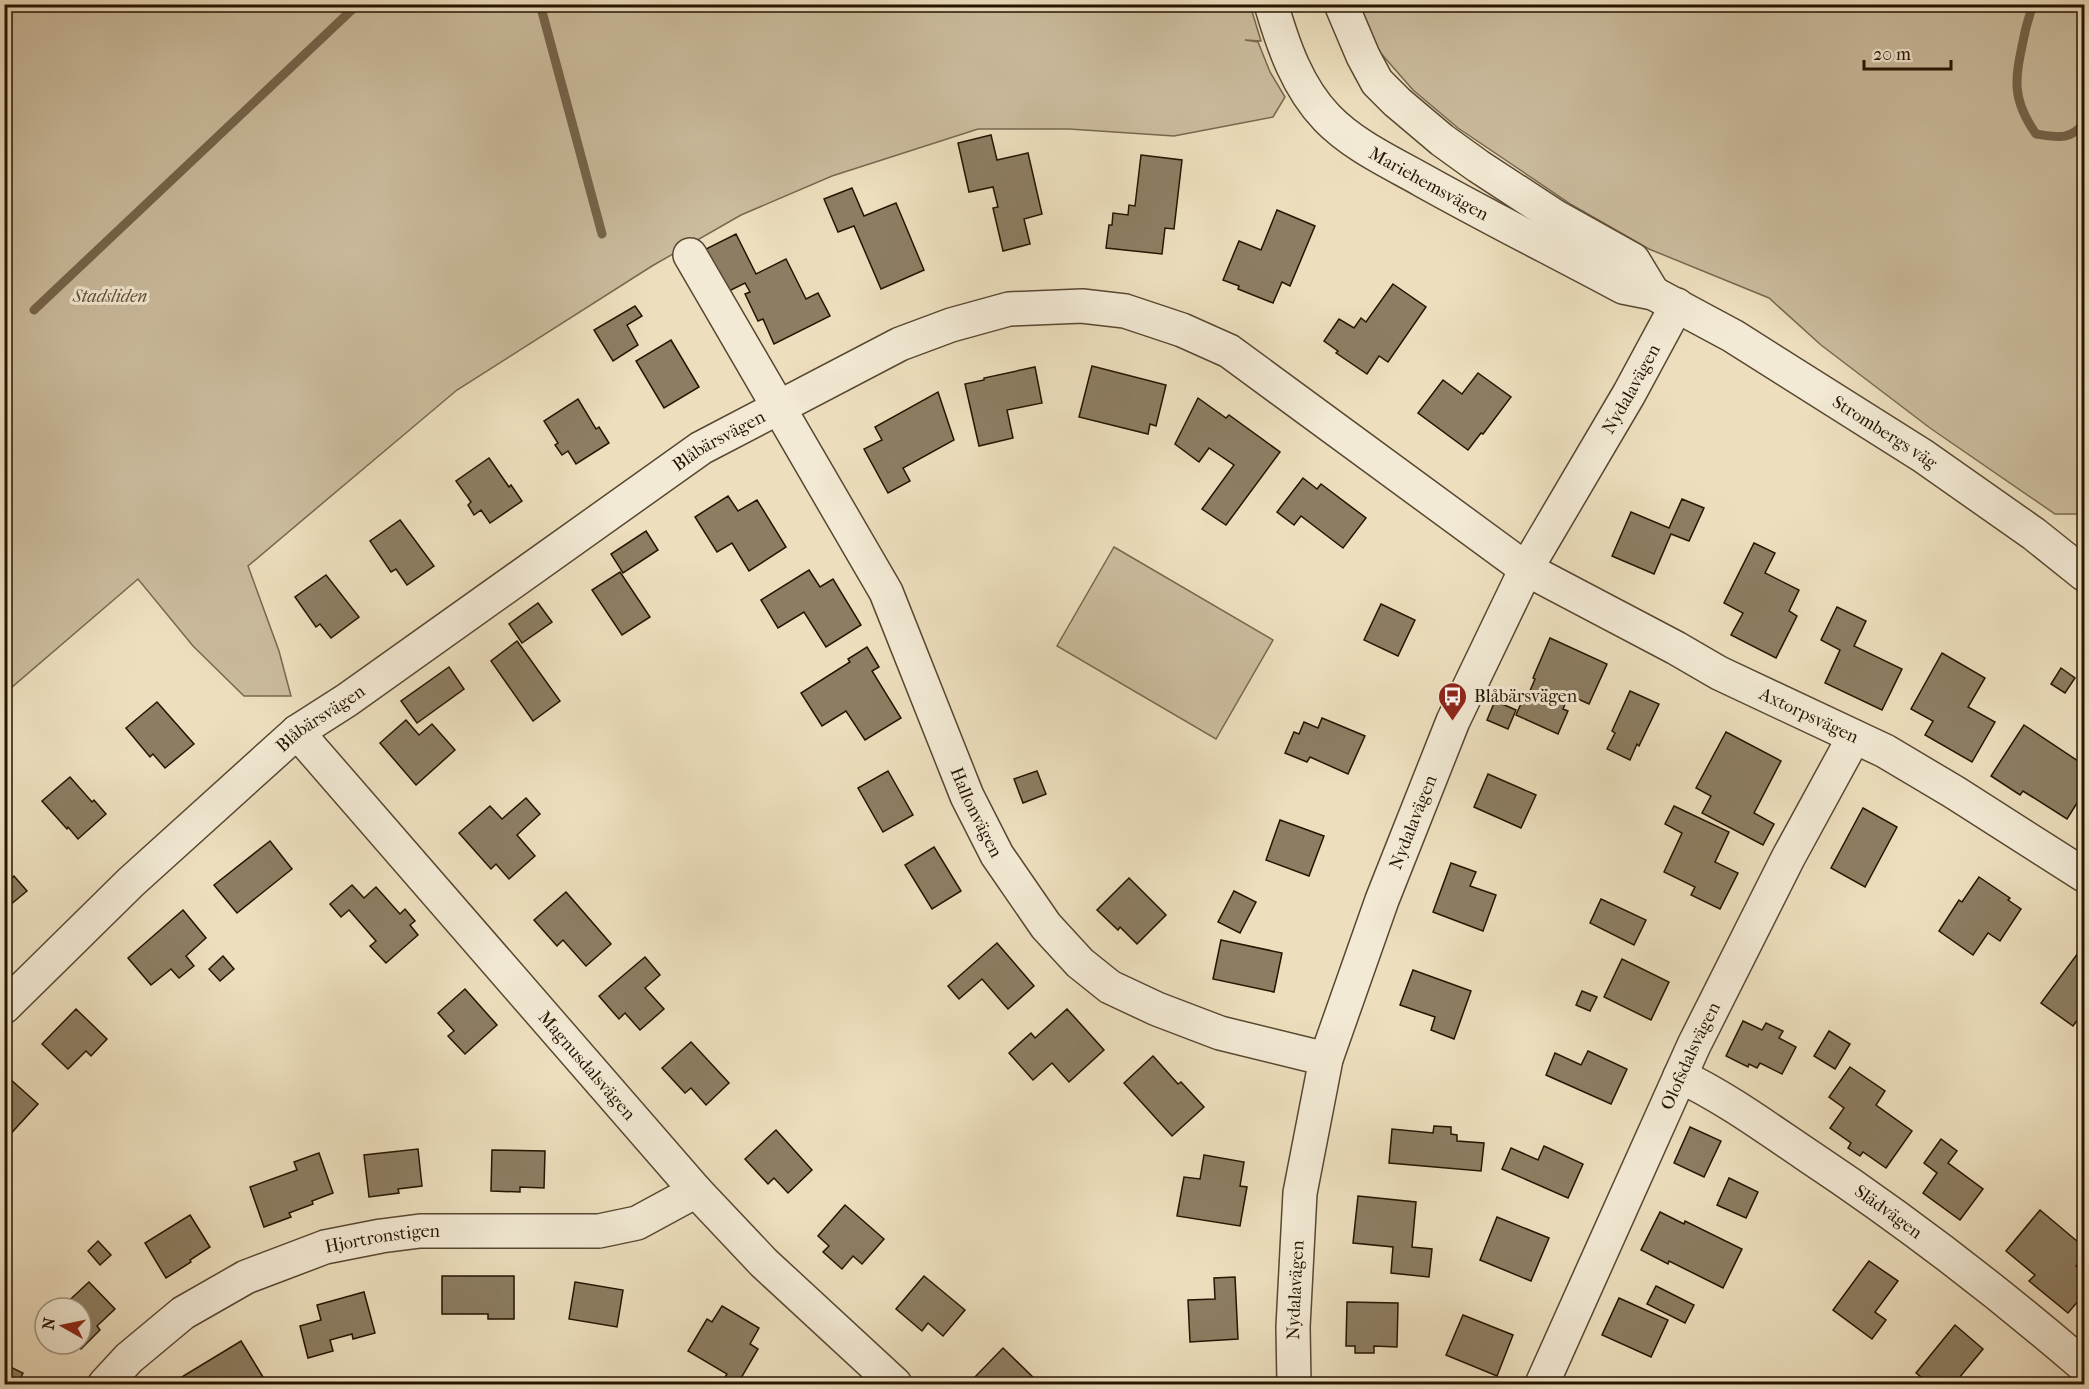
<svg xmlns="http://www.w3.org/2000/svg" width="2089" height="1389" font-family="'IM FELL French Canon',serif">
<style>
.green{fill:#cbbc9e;stroke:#78684f;stroke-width:1.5}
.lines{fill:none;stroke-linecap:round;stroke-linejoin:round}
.stream{stroke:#75644b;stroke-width:9}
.building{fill:#8d7e63;stroke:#261400;stroke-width:1.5}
.minor-casing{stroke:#584730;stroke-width:36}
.tertiary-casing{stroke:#584730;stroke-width:36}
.minor{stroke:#f3ead5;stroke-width:33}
.tertiary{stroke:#f3ead5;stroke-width:33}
.labels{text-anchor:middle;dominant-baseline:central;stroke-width:6;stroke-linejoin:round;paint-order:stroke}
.street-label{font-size:18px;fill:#261400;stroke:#f3ead5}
.park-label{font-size:18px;font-style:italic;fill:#604f37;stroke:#f3ead5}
.poi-label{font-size:18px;fill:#261400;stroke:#f3ead5;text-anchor:start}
</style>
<rect width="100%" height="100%" fill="#eddfbe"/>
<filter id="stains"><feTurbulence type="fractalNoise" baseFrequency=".00333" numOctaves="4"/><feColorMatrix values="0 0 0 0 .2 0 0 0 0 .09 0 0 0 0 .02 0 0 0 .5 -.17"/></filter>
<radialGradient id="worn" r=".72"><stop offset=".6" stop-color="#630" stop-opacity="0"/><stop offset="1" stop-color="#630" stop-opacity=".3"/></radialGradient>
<g class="green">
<polygon points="5,5 1250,5 1261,41 1245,40 1258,42 1270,72 1285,97 1273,117 1174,136 1069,129 978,129 832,176 741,215 652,266 457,390 248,566 279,651 291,696 244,696 193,646 138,579 5,693"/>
<polygon points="1357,5 2084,5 2084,514 2055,514 1930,428 1821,345 1769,298 1649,249 1572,205 1458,128 1413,90 1378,50"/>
<polygon points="1114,547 1273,640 1216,739 1057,646"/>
</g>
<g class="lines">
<g class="stream">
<polyline points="540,4 602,234"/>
<path d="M2032,4C2031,14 2027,22 2025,32C2016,75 2009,96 2036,134C2057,137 2070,141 2084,123"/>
<polyline points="34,310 358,4"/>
</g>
</g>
<g class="building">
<polygon points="991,135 997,160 1028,153 1042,214 1024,219 1030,244 1003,251 993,208 998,207 993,187 969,192 958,143"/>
<polygon points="1141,155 1182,160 1174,229 1165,228 1162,254 1106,248 1109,225 1112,225 1113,213 1128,215 1129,205 1135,206"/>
<polygon points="852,188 864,216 896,203 924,270 881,289 854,226 838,232 824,199"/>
<polygon points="1277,210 1315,226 1290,286 1282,282 1273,303 1238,289 1239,286 1223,280 1239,241 1261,250"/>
<polygon points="736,234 756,274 786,259 806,299 818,293 830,316 774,344 763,319 758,321 745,294 750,292 745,283 727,292 706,249"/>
<polygon points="1393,284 1426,307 1388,362 1379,356 1367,374 1336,353 1338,351 1324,341 1339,319 1354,328 1361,318 1366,322"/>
<polygon points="635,306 642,316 627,325 638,345 613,361 594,330"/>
<polygon points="671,340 699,387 664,408 636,361"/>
<polygon points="1092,366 1166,385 1156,426 1150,424 1148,434 1079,417"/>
<polygon points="1035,367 1042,403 1007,410 1013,438 979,446 965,384 984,380 984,378"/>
<polygon points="1478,373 1511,397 1483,434 1481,433 1468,450 1418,413 1443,380 1462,394"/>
<polygon points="938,392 954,440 903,468 910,481 888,493 864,449 882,440 875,427"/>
<polygon points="1198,398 1226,418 1229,415 1280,452 1226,525 1202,509 1234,465 1209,448 1199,462 1175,444"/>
<polygon points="578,399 596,429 599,427 609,443 576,464 568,451 562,455 555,445 558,443 544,421"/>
<polygon points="489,458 509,487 511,485 522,501 490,523 481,510 474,515 468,505 471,502 456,481"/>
<polygon points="1303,478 1317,489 1321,484 1366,518 1343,548 1301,516 1294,525 1277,512"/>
<polygon points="728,496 738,511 757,500 786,547 749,571 732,543 717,552 695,517"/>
<polygon points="1682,499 1704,508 1689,541 1671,534 1654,574 1612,556 1631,512 1669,528"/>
<polygon points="400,520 434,566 407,585 396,569 391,572 370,541"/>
<polygon points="646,531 658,550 623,573 611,554"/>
<polygon points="1754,543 1775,553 1765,573 1799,590 1789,611 1797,616 1776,658 1731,635 1743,613 1724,603"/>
<polygon points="809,570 820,587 833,579 861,625 826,647 804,612 778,628 761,600"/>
<polygon points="620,572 650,617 622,635 592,590"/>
<polygon points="326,575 359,617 331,638 320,624 316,627 295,597"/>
<polygon points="538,603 552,622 522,643 509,624"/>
<polygon points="1381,604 1415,620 1398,656 1364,640"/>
<polygon points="1837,607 1866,621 1854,646 1902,669 1882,710 1825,683 1840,650 1821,640"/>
<polygon points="1550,638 1607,664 1589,704 1569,695 1563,709 1568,711 1558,734 1516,715 1526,692 1529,693 1535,679 1533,678"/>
<polygon points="517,641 560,701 533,721 491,661"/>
<polygon points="867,647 879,667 872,671 901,718 865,740 846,711 822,726 801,693 850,662 848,659"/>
<polygon points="1942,653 1985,678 1968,707 1995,722 1972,762 1925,735 1933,721 1911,709"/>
<polygon points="449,667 464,689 417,723 401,701"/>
<polygon points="2061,668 2075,678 2065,693 2051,684"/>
<polygon points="1630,691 1659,704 1639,746 1637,744 1630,760 1607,749 1615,733 1612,731"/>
<polygon points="1495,701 1516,710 1508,729 1487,720"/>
<polygon points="157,702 194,744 165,768 153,754 150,757 126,728"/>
<polygon points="1322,718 1365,736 1348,774 1310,757 1307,762 1285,753 1294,732 1299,734 1304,722 1318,728"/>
<polygon points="406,720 419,735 432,724 455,750 416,785 380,743"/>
<polygon points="2024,725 2084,765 2084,770 2080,776 2084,779 2084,792 2067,819 2023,791 2020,795 1991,776"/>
<polygon points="1726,732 1781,761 1754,813 1774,824 1763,845 1702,813 1711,796 1696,788"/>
<polygon points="888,771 913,815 883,832 858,788"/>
<polygon points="1037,771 1046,794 1023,803 1014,779"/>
<polygon points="1488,774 1536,795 1521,828 1474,807"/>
<polygon points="70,777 92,802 94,800 106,814 78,839 68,827 67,829 42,801"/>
<polygon points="526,798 540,814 517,835 535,856 509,879 496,864 491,869 459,833 490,806 502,819"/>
<polygon points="1674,806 1729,832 1715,862 1738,873 1720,909 1691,895 1695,887 1664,872 1682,833 1665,824"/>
<polygon points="1863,808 1897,827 1865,887 1831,868"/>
<polygon points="1280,820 1324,836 1309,876 1266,860"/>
<polygon points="270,841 292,869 237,913 214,885"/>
<polygon points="934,847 961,891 932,909 905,865"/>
<polygon points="1451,863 1476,872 1470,886 1496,895 1483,931 1433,912"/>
<polygon points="4,871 11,879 14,876 27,891 4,910"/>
<polygon points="1979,877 2010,898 2008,900 2021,909 2000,941 1988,933 1973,955 1939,931 1959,900 1962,902"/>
<polygon points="1129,878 1166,915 1137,944 1120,927 1118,930 1097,910"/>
<polygon points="352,885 364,898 376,887 400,914 405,909 415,921 410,925 418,935 386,963 370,946 376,941 349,910 341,917 330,904"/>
<polygon points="1234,891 1256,902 1240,933 1218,922"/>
<polygon points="566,892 611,944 586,966 563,940 557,946 534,920"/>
<polygon points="1601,899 1646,920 1634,945 1590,923"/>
<polygon points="183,910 206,938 186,956 194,966 179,978 171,969 151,985 128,958"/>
<polygon points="1221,940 1282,953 1274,992 1213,979"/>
<polygon points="997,943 1034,986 1008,1009 982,979 959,999 948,986"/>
<polygon points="2081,949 2084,951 2084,1011 2073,1026 2041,1003"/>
<polygon points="223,956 234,969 220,981 209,969"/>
<polygon points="645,957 660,975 645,988 664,1009 640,1030 625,1013 619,1019 599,996"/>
<polygon points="1622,959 1669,982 1651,1020 1604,997"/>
<polygon points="1413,970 1471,991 1454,1039 1431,1030 1435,1017 1400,1005"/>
<polygon points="465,989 497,1025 465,1054 448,1036 454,1031 438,1013"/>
<polygon points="1582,991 1597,997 1590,1011 1576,1005"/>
<polygon points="76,1009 107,1039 91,1056 86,1051 68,1069 42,1044"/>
<polygon points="1067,1009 1104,1050 1069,1082 1052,1063 1033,1080 1009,1053 1031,1033 1035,1038"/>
<polygon points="1743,1021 1762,1030 1766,1023 1783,1031 1779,1038 1796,1047 1782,1074 1760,1063 1757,1068 1749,1064 1748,1067 1726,1056"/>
<polygon points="1829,1031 1850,1044 1835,1069 1814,1056"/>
<polygon points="691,1042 729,1083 706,1105 691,1088 685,1093 662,1068"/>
<polygon points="1588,1051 1627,1069 1611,1104 1546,1075 1555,1053 1581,1065"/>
<polygon points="1153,1056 1178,1084 1181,1082 1204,1107 1172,1136 1124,1083"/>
<polygon points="1850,1067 1885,1091 1876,1105 1912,1131 1886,1168 1863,1152 1860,1156 1848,1148 1851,1143 1830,1128 1844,1108 1829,1097"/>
<polygon points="10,1079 38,1104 4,1141 4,1085"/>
<polygon points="1434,1126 1451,1127 1451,1134 1457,1135 1457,1141 1484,1143 1481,1171 1389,1163 1392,1129 1433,1133"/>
<polygon points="1690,1127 1721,1141 1704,1177 1674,1163"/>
<polygon points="776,1130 812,1170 788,1193 774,1178 768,1184 745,1159"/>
<polygon points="1941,1139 1957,1151 1948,1163 1983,1189 1960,1220 1923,1193 1937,1173 1924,1163"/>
<polygon points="1544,1146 1583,1164 1568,1198 1502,1169 1511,1148 1538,1160"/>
<polygon points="418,1149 422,1186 398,1189 399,1193 369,1197 364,1155"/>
<polygon points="492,1150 545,1151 544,1188 520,1187 520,1192 491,1191"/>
<polygon points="319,1153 333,1193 312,1201 313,1204 289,1213 291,1217 264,1227 250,1187 297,1170 294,1162"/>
<polygon points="1204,1155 1244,1162 1240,1186 1247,1187 1240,1226 1177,1216 1184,1177 1200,1179"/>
<polygon points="1729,1178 1758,1192 1746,1218 1717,1205"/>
<polygon points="1358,1196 1416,1202 1412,1247 1432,1249 1429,1277 1391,1273 1393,1247 1353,1243"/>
<polygon points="845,1205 884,1239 862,1264 853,1256 842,1269 823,1252 829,1246 818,1236"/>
<polygon points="2040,1210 2084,1247 2084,1256 2076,1266 2084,1273 2084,1294 2068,1313 2029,1281 2035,1275 2006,1251"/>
<polygon points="1660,1212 1684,1224 1685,1221 1742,1249 1723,1288 1669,1261 1668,1264 1641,1250"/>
<polygon points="190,1215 210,1247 190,1260 191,1262 166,1278 145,1243"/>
<polygon points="1497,1217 1549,1238 1531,1281 1480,1260"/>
<polygon points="98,1241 111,1255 100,1265 88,1251"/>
<polygon points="1869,1261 1898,1281 1875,1312 1886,1320 1872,1339 1833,1310"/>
<polygon points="442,1276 514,1276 514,1319 488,1319 488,1314 442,1314"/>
<polygon points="924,1276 965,1310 943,1336 928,1323 922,1331 896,1309"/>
<polygon points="1235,1277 1238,1339 1190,1342 1188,1300 1215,1299 1214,1278"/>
<polygon points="89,1282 115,1309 97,1326 100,1330 81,1349 76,1344 81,1344 81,1308 61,1308"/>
<polygon points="575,1282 623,1290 617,1327 569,1319"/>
<polygon points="1656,1286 1694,1305 1685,1323 1647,1304"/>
<polygon points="364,1292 375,1333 353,1339 352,1334 330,1340 333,1351 308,1358 300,1326 321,1320 317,1305"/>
<polygon points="1619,1298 1668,1320 1651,1357 1602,1335"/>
<polygon points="1347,1302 1398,1303 1397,1347 1374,1346 1374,1353 1355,1353 1355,1346 1346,1346"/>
<polygon points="722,1306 759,1328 750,1344 758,1349 741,1378 749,1384 721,1384 727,1374 688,1351 707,1319 712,1322"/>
<polygon points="1463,1315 1513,1335 1497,1376 1446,1355"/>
<polygon points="1955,1325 1983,1349 1954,1384 1930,1384 1916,1373"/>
<polygon points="241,1341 263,1377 251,1384 173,1384 172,1383"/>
<polygon points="1003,1348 1040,1384 982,1384 975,1377"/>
<polygon points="4,1364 23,1373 18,1384 4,1384"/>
</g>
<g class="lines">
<defs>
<g id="minor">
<path id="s1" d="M690,255L886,592L967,796L997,855L1046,926L1080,963L1110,987L1157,1009L1220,1033L1326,1059"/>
<path id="s2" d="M297,732L696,1191L764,1263L895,1384"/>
<path id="s3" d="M4,1007L131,882L297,732L347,700L701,448L900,344L951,325L1009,309L1082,306L1125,311L1182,330L1229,351L1526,569L1676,648L1719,673L1885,751L1954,792L2084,875"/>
<path id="s4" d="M1680,1076C1724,1097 1764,1126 1804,1153C1902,1218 1996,1290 2084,1366"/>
<path id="s5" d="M105,1384L129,1358L183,1313L246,1277L325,1247L381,1236L420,1231H599L637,1223L696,1191"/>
<path id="s6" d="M1294,1384L1293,1327L1300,1193L1326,1059L1382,900L1453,721L1526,569L1629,394L1677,305"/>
<path id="s7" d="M1542,1384L1694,1045L1788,858L1854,737"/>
</g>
<g id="tertiary">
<path id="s8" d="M1271,4C1283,45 1297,87 1327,118C1353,145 1390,162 1422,180C1488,217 1556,251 1623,287L1653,293L1733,336L1923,456L2034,534L2084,574"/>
<polyline points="1341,4 1363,56 1377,82 1397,102 1442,140 1478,166 1556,217 1633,260 1653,293"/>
</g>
</defs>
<use href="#minor" class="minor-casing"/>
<use href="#tertiary" class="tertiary-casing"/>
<use href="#minor" class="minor"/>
<use href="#tertiary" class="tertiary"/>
</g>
<defs>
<symbol id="bus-pin" viewBox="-11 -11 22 30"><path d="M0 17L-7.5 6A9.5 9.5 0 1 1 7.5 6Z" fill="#8f2418" stroke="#f3ead5"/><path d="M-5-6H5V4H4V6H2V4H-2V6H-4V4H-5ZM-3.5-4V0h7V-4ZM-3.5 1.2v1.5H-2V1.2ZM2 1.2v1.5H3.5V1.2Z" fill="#fff"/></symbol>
</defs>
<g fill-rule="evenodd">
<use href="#bus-pin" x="1436" y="680" width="33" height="45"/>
</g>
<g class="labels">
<g class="street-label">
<text stroke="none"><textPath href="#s8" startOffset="250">Mariehemsvägen</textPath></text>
<text stroke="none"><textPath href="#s6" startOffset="1066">Nydalavägen</textPath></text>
<text stroke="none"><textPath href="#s8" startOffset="771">Strombergs väg</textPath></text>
<text stroke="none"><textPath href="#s3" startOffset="915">Blåbärsvägen</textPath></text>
<text stroke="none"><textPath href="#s3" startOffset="2150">Axtorpsvägen</textPath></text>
<text stroke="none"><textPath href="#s3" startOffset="429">Blåbärsvägen</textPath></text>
<text stroke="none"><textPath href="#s1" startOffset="628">Hallonvägen</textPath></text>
<text stroke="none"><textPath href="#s6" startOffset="580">Nydalavägen</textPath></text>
<text stroke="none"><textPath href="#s7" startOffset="360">Olofsdalsvägen</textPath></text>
<text stroke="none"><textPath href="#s2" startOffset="442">Magnusdalsvägen</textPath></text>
<text stroke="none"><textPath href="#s4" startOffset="249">Slädvägen</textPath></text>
<text stroke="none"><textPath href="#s5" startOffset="321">Hjortronstigen</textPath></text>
<text stroke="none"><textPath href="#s6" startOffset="94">Nydalavägen</textPath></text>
</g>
<g class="park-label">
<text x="110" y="296">Stadsliden</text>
</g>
<g class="poi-label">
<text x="1474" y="696">Blåbärsvägen</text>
</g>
</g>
<rect width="2089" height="1389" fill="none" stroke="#eddfbe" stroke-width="24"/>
<rect x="6" y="6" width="2077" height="1377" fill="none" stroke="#261400" stroke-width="3"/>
<rect x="12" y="12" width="2065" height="1365" fill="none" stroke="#261400" stroke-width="1.5"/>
<g transform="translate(63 1326) rotate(279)"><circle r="28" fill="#f3ead5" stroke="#a19480" stroke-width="1.5"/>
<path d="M0-4.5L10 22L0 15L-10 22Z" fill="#8f2418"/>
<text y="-9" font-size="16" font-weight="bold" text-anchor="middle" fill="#261400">N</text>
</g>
<path d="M1864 60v9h87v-9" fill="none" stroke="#261400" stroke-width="3"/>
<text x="1873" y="60" font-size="18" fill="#261400" stroke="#f3ead5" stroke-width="4.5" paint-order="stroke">20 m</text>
<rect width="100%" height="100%" filter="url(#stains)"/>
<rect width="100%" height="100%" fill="url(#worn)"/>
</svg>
